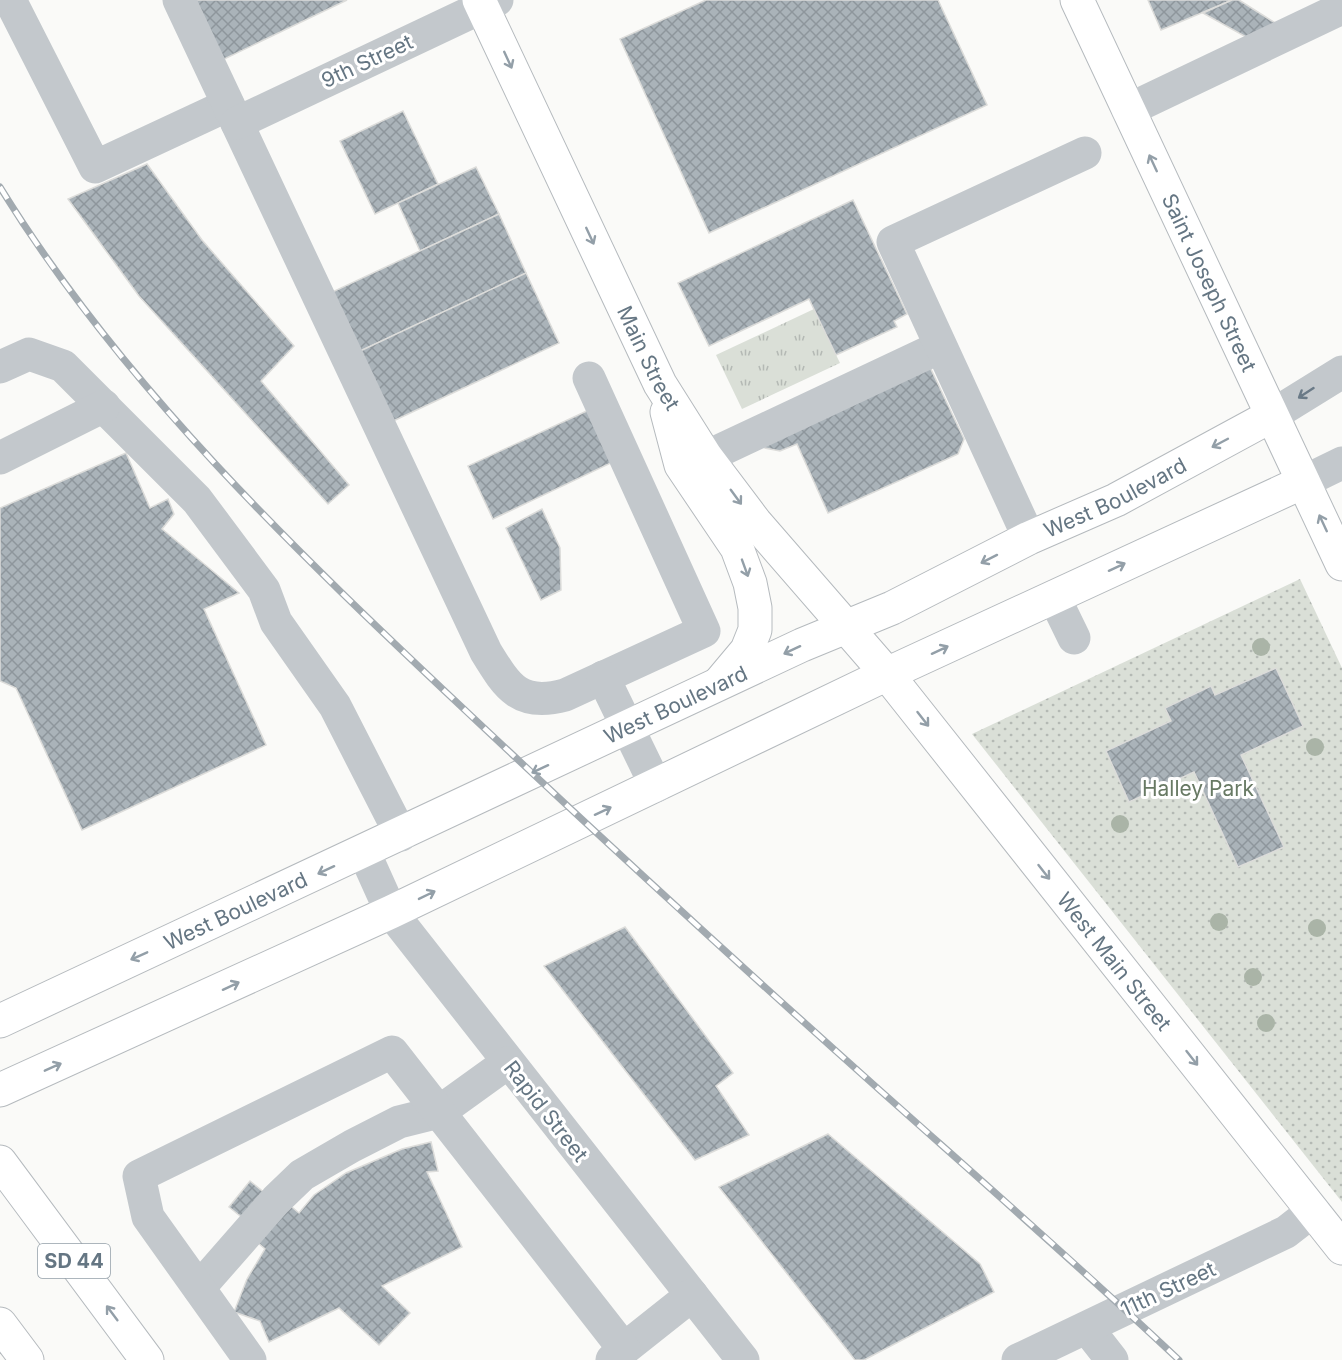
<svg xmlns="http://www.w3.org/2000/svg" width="1342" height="1360" font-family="Inter,sans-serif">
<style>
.grass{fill:url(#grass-tufts)}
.park{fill:url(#park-dots)}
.building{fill:url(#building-cross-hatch);stroke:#dcdcda;stroke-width:1.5}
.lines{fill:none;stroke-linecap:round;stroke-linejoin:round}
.major-casing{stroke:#b5babe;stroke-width:35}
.minor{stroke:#c3c8cc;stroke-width:33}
.major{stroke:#fff;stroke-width:33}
.rail-casing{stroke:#a2aab0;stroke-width:7}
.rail{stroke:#fff;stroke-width:4.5;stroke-dasharray:14;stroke-linecap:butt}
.tree{fill:#aab4a7}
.oneway{stroke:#939fa8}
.oneway2{stroke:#6a7a87}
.labels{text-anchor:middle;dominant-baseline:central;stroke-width:6;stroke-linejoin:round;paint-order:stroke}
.shield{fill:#fff;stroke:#939fa8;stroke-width:1.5}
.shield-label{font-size:20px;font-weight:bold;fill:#657683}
.street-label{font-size:21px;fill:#657683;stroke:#fff}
.park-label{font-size:21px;fill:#687a64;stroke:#fff}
</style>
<defs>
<pattern id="grass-tufts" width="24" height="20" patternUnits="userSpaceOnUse" patternTransform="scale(1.5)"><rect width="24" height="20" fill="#dadfd7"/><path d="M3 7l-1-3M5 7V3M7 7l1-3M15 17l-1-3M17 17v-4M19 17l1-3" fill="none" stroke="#b4b9b4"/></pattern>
<pattern id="park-dots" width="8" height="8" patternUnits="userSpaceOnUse" patternTransform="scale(1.5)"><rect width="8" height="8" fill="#dadfd7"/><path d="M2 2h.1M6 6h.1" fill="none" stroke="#b4b9b4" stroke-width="1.8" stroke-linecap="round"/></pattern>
<pattern id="building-cross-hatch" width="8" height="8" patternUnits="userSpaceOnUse" patternTransform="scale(1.5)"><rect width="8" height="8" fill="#aab3b9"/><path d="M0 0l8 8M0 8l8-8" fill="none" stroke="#8e969c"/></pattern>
</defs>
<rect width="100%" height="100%" fill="#fafaf8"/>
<polygon class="grass" points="814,309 840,363 742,409 716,355"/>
<polygon class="park" points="1300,579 1342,668 1342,1202 972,734"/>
<g class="building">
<polygon points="194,0 347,0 218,62"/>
<polygon points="706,0 938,0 987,105 709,233 620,39"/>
<polygon points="1148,0 1232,0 1161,30"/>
<polygon points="1232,0 1239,0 1283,28 1255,42 1203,13"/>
<polygon points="403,111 438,184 375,214 340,141"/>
<polygon points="147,164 202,240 294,346 261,381 349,485 328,504 139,296 68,199"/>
<polygon points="476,167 499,214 420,251 398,203"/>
<polygon points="853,200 907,314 894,321 897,327 836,355 809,299 709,346 678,283"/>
<polygon points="499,214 526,273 356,353 328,294"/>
<polygon points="526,273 559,343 389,423 356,353"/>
<polygon points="928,363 964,439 958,454 828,513 797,444 780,451 765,448 763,441"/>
<polygon points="591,409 615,461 493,519 468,466"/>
<polygon points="126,453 150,508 168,499 174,514 162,529 239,593 204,609 266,745 82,830 16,688 0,681 0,508"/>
<polygon points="542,509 560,548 561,590 541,600 506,528"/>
<polygon points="1276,668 1303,726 1241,755 1284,847 1238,867 1194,772 1129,802 1106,751 1171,721 1165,708 1211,686 1215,695"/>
<polygon points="625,927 733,1073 716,1086 749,1135 695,1160 544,966"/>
<polygon points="828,1134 980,1264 994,1292 864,1360 855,1360 719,1187"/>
<polygon points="431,1142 438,1171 427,1172 462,1247 382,1286 410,1313 379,1345 339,1308 269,1342 260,1321 234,1312 247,1279 265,1249 249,1235 255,1228 229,1207 250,1181 277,1203 281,1198 299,1213 314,1195 346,1173 402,1149"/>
</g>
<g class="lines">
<defs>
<g id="major">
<path id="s1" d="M479,0L660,384L706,457L755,522L887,674L1342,1248"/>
<path id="s2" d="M1077,0L1342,564"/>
<polyline points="667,412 681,465 737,548 750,583 755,608 755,630 747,650 721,681"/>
<path id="s3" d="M0,1021L802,645L892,608L1029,538L1116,500L1271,416"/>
<polyline points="0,1090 391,912 887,674 1303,482"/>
<polyline points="0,1162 147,1360"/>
<polyline points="0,1324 27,1360"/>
</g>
</defs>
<use href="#major" class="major-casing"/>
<g class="minor">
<polyline points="10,0 95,167 228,105"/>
<path d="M179,0L486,652C508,688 520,707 565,695L704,631L589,378"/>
<polyline points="1128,110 1342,8"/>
<polyline points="237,123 497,0"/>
<polyline points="0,367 29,354 63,366 197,500 264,590 276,622 335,706 401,835"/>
<polyline points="1271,416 1342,372"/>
<polyline points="706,457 940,347"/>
<polyline points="0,458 104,406"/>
<polyline points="1303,482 1342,463"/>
<polyline points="1029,538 893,242 1085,153"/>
<polyline points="1054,597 1074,638"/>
<polyline points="603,677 656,786"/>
<polyline points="364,852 391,912 743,1360"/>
<polyline points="199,1288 276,1200 302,1175 352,1146 399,1122 439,1112 507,1063"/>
<polyline points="1087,1328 1112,1360"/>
<polyline points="624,1349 692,1295"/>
<polyline points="250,1360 148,1217 139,1176 392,1052 624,1349 612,1360"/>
<polyline points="1018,1360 1286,1232 1313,1211"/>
</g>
<use href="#major" class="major"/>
<defs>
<path id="rail" d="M0,187C123,387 297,552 466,711C601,838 736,962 874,1085C976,1176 1079,1266 1179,1360"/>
</defs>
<use href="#rail" class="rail-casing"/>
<use href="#rail" class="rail"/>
</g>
<g class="tree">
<circle cx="1261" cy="647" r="9"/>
<circle cx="1315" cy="747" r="9"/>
<circle cx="1120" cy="824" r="9"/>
<circle cx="1219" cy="922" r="9"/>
<circle cx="1317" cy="928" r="9"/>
<circle cx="1253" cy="977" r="9"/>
<circle cx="1266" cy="1023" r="9"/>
</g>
<defs><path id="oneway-shaft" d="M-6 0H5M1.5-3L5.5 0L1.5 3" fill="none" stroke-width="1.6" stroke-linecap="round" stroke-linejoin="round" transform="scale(1.5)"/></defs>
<g class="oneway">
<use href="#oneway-shaft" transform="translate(508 60) rotate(65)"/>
<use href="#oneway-shaft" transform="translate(1153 163) rotate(-115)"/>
<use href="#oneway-shaft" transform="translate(590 236) rotate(65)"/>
<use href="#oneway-shaft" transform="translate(1220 443) rotate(152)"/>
<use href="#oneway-shaft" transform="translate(736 497) rotate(54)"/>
<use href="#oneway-shaft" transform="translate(1323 523) rotate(-115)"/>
<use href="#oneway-shaft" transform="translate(989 559) rotate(153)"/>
<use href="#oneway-shaft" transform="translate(1117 567) rotate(-25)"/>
<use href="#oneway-shaft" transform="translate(745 568) rotate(70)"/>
<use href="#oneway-shaft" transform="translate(792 650) rotate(155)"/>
<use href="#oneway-shaft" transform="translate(940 650) rotate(-25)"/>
<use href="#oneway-shaft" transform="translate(923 719) rotate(52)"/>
<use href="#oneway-shaft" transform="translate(540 769) rotate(155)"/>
<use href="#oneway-shaft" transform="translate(603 811) rotate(-25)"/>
<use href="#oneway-shaft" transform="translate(326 870) rotate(155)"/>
<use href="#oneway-shaft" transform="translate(1044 872) rotate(52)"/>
<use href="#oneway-shaft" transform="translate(427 895) rotate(-26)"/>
<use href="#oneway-shaft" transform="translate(139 956) rotate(156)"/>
<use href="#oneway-shaft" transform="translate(231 986) rotate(-25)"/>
<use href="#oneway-shaft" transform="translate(1192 1058) rotate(52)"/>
<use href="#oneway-shaft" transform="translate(53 1067) rotate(-24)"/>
<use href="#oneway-shaft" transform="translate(112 1313) rotate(-127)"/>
</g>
<use class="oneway2" href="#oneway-shaft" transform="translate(1306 393) rotate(147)"/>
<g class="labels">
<rect class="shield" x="38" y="1244" width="72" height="34" rx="4.5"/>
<g class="shield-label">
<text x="74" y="1261">SD 44</text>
</g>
<g class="street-label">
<text transform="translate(367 61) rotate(-25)">9th Street</text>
<text stroke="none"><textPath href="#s2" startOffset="312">Saint Joseph Street</textPath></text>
<text stroke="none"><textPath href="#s1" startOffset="396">Main Street</textPath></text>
<text stroke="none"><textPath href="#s3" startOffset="1232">West Boulevard</textPath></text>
<text stroke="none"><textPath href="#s3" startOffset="746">West Boulevard</textPath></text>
<text stroke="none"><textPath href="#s3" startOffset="260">West Boulevard</textPath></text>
<text stroke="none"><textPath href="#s1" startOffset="1160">West Main Street</textPath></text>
<text transform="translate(546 1111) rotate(52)">Rapid Street</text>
<text transform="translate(1168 1289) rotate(-25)">11th Street</text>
</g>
<g class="park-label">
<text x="1198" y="788">Halley Park</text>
</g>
</g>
</svg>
